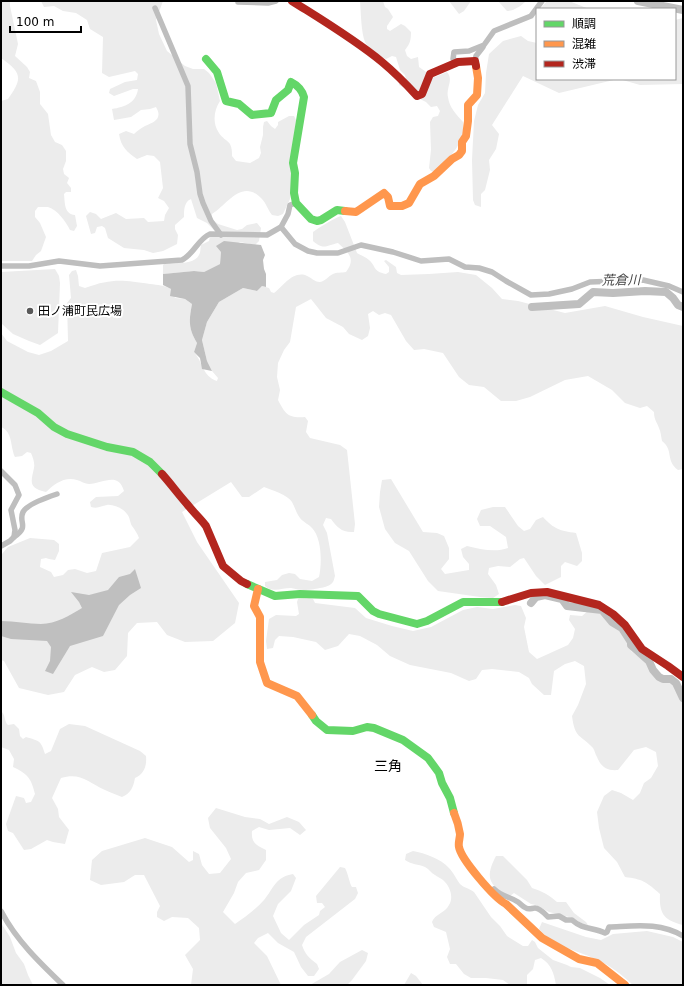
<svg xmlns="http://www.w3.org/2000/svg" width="684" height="986" font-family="'DejaVu Sans','Noto Sans JP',sans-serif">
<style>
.green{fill:#ececec}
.water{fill:#bfbfbf}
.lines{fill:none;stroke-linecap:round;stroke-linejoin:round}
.river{stroke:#bfbfbf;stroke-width:8}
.street{stroke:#bebebe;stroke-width:5.5}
.fast{stroke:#63d668;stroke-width:8}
.slow{stroke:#ff974d;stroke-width:8}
.jam{stroke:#b3261e;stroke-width:8}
.poi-dot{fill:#595959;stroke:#fff;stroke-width:1.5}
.labels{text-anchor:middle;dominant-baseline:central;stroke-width:4;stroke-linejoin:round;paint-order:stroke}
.poi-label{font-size:12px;fill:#000;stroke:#fff;text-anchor:start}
.water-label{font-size:13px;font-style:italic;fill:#444;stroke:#fff}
.quarter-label{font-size:14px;fill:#000;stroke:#fff}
</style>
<rect width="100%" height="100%" fill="#fff"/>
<g class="green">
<path d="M1,1H10V6L18,44L15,56L27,67L30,72L29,78L36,81L40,92V104L48,114L51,135L55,142L62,145L66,151V161L63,169L64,174L69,178L67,183L71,188V192H66L64,194C65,203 64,214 75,215L77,226L74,231L70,230C66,222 58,210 48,207C45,207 41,207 38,207L35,211V217L40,223L46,237L41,251L36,255L32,261H1V101L8,99C22,79 23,73 1,58Z"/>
<path d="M41,1H163L156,20L159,34L167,51L185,66L193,69H204L209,73L216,83L220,101C214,110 212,123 219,133C222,138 227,140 230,144C232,148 232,152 232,156L236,161L250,163L259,158L261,153L260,147L263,135V127L264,122L267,121L271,126L275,129L278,125V122L289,116H294L296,120L293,179L290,199L283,214L278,216L272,215C268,210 266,203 262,199C242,178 228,204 212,214V219L218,224L237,230L242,229L247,225L257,223L261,228L259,241L255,245L240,242L221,252L220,264L204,272L194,271L163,274V265L165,263C175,263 194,265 199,255C201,252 200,249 201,245L209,241L210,237L216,232L207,223L197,218L191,199C184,202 184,210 184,217L175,225V229L178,235L177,244L163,251L153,253L144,250L124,248L108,238L105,228L102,226L97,227L95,233L91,234L86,216L90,212L96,214L101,219L116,213L126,219L144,218L148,222L164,221L165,215L169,208L164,201L158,198L163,188L160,162L154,156L147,155L137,159C127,152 121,147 119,134L126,131L134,134C137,131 141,128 145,126C154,122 163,119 156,107L150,109L141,110L131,117L114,120L112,109C125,107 136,103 138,89H133L114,96L109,93L110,89L125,82L137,80L138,74L135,71L109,77L102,73L103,37L90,29L87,20L76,13L63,11L54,6L44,7Z"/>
<path d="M360,1H383L385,7L388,9L393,17L387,26V29L390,31L401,24L405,26L411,32C411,40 410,44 405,50L407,56L411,59L418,57L419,67L432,76L435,77L447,72C454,80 446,87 448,97C449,107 456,114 463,122C465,144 450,157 435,172L431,171L429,168L431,150L430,122L433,117L438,116L440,111L437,106L431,107L426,102L420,99L413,89L403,87L399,85V81L406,79L405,75L400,70L396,57L392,56L386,59C379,56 368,49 365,42C361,32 361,12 360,1Z"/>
<polygon points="449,1 471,1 464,11 459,14"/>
<path d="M498,1H526C521,6 514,11 507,11Z"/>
<polygon points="547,1 569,1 589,9 540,9"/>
<polygon points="683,18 683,84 640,85 619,79 675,79 675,20"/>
<polygon points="521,36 528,41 537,43 537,79 618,79 559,93 523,76 492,125 499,134 496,149 489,160 490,170 485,190 481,194 481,207 475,205 473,200 472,160 474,121 478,105 485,93 486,73 489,54 503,41"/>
<path d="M341,216L345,222L357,253C360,255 366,257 369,260C377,267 372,271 386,274L389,272V267L384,261L386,260L396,267L397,273L401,275L429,274L458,272L476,275L492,288L502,299L518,301L565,313L605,306L643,317L683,326V469L678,470C665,460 674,450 662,441C661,437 661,432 659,428C657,422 654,420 654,412L647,406L640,408L625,403L612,390L588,376L565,380L530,397L516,401H501L484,387L469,385L459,377L443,353L424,349L414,350L406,341L391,315L385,313L379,315L373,311L368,314L370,328L368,336L362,340L349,334L343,327L326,318L311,299L296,307L290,342L284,350L278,363L277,377L280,390L278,400C286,415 288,418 305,417L308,421L306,432L310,438L340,445L347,450L355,524L354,532C342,533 337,527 331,519L326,518L323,525L327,533L335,576C334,579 334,582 331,584C327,588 309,590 304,590C300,590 296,589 291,588C282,588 272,593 265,586V582L277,580L282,575L289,573L295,574L300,579L312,581L319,577C322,564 322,538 312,528C309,524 304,523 300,518C296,513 295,507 292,502C288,495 272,490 264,487L249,497H242L231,482L182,512L197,542L239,603L235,623L213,641L185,642L167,635L157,622L137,623L128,633L127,656L115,670L104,672L92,667L75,675L64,692L48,695L19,688L4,661L1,660V560L2,554L8,547L30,538L54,540L59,544V551L55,560L49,559L46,558L41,559L40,567L51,572L54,577L63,575L68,570L75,569L87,573L96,571L102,553L130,547L139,538C137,533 135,530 132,526C130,523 130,517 127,514C124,509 113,504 107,505C101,506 98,509 91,507L90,502L96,497L118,496L124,491C118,471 102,484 89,484C85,484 81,481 77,480C65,476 54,484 46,492C28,488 31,482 34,468C35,463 33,458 31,453L27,452L22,456L15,457C10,446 13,432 1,427V333L7,341L28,352L39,355L51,351L68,341L67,303L71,298L69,275L72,271L76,270L78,276L79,286L85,288C112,278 123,280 150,284C158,285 164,285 171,289L175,298L185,299L192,304C189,320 188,328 197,343L194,352C203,362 202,376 217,381L218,378L212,371L207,361L202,340L207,322L219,302L243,288L257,291L262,286L269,288L271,292L274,293C284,286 291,272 305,275C311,277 314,282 320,282C326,281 328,276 333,274C336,272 342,273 346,272C356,259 349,253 338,243C326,246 323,250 313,241V232C320,227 333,219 341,216Z"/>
<polygon points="55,269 59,276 60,283 58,333 40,345 29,341 13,334 1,323 1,272"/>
<path d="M391,479L423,532L437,533L444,536L449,548V559L441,569L445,574L469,570V564L463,557L461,549L467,546C480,549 495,553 508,548L506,537L490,526H480L477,519L481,510L493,507H505L518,526L524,531L530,529L536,520L543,517C554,529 560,531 576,533L582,553V561L577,566L565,562L561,566V577L545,585L536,576L524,558L520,559L510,567L498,566L489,568L488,574L496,585L499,594L493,598L480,597L438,591L428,581L409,551L395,543L385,529L379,507L380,492L382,480Z"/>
<path d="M309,598L313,599L315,603L355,608L366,618L392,626L413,631L431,627L463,610L477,607L493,609L515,605L521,606L526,618L524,627L529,652L537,659L568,645L573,638L575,629L569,620L570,615L582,616L589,610L602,614L610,623L620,629L629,642L631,651L675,684L683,691V925C664,920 659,914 660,894C647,882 642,879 625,877L617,862L604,848L599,828L597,812L604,796L612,790L621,793L633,800L640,793L644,783L651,778L658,766L656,752L646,747L634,750L618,770C607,771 601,767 597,757C595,754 595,751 593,748C580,734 575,739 572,716L578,705L586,684L584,666L575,661L565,664L554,671L551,695H544L532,684L529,678L519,672L492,669L482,670L476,679L469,681L451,673L410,665L390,656L377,645L360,636L349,634L338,646L325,650L316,642L293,637L279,636L275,640L273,648L267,649L266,641L269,619L276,615L296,616L299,614L297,602L298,599Z"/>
<path d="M1,711C6,715 4,722 8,725L14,724L19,729L20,736L23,739L26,737C39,741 41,740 45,754L51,751L60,729L69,724L85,726L140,751L146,756C147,766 144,774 135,778C133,788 131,793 122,797C116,795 110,792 105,790C88,782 80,772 61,778L52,798L58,809L59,817L69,830L65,844L53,842L47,840L31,849L24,850L13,833L8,831L6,824L16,796L24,798L26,803L31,802L35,794C31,778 28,774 13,767L14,759L9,750L1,747Z"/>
<path d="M216,808L245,817L260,819L269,824L287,817L299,822L306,830L300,835L290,828L269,830L259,827L252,831C251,843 256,845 266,850V860L259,870L246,873L238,882L234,893L223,912L235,924C245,917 256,909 264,900C274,888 275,877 293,874L296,878L291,891L278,904L273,916L281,933L289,940L304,925L319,915L320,911L325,907L322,903H317L316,896L340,867L345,868C348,873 350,885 352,887H356L358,893L355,899L306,937L302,945C305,954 309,958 317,964L319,969L314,976H308L301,967L294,952L278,943L268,933L258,938L254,943L267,956L281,985H191L193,969L185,955L200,940L199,928L188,918L172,917L164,921L157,917V912L160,906L144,875H135L124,882L101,885L90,880L92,860L102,851L145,838L172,847L189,862L193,860V851L199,854L202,865L209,874L220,873L231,859L226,848L210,828L208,818Z"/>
<path d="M413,851C425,853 441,859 449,868C454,873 456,879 460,884C464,888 469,888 474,892L491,917L500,926L507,936L523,946H528L532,940L535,942L538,948L553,960L567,965L571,967L580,968L600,978L610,985H556C554,973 551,964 541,958L535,960L533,969L527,975V985H510L503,980L486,978H471L464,974L456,964H450L447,957L450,949L446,932L434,927L432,922C435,914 445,913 449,905C454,897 450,886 443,880C441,878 437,877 435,875C431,873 429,869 425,867C418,864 412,865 405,860L406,854Z"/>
<path d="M496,856H503L527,880L532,888C542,891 549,895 557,902H566L574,913L586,922L588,925L586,926L573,918L549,912L536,905L531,904L514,893L510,896C488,886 485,877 496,856Z"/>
<path d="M542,922L586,937L601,940L613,934L647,931L673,937L683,942V985H633C621,974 610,965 595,959C575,949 555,948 539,929Z"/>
<polygon points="1,923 10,937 16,953 24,964 28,975 33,985 1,985"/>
<polygon points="362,950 368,953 366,961 352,980 347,985 310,985 329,974 340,962"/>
<polygon points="411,973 416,976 423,985 404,985"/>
</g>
<g class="water">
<path d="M224,241L261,245L265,255L263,260L264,269L266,274V287L262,286L257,291L243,288L219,302L207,322L202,340L207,361L212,371L202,369L200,358L194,352L197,343C188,328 189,320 192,304L185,299L170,296L171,289L163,285V274L194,271L204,272L220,264L221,252L216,246Z"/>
<path d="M135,569L141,588L130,595L119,605L103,636L70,646L53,674L45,671L50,661L51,647L47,641L11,639L1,636V621C15,621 28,624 41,624C56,624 70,615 82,608L79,602L71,592L89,595L108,590L119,577L130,574Z"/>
</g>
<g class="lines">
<g class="river">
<polyline points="638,1 683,10"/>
<polyline points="532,307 579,304 593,292 613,293 645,291 666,292 673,298 678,305 683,307"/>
<polyline points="531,603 536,597 545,595 562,599 567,606 602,610 612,622 622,628 631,642 631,645 649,661 653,670 659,677 663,679 671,679 676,683 683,698"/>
</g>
<g class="street">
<polyline points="238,2 268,3 276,1"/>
<polyline points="155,8 188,86 190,144 197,172 200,194 203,203 211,221 221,235"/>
<polyline points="475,61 476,56 483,47"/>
<polyline points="458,62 453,59 454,52 469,51 484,45 494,31 531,16 542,1"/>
<polyline points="281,227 295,244 308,251 317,253 338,253 361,245 393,252 421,261 449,259 465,267 479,268 492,272 506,281 531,295 549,294 572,289 590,282 643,280 669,286 683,292"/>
<path d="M1,266H29L59,261L100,266L182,260C194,254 198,239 210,234L267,235L281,227L288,214L290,205L296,203"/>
<polyline points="1,471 15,485 19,495 11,510 15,530 14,537 10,541 1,546"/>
<path d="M14,537C30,526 18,523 23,512C27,504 48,497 57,494"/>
<path d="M494,889C502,897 509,896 518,902C521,904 523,907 526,908C529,910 532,908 535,908C540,908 545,914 548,917L559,916L566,920H572C583,930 593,927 605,933L607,932L609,927C635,926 660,922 683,936"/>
<path d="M1,911C16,940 40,963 63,985"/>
</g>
<g class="fast">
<path d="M206,59L217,72L226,101L239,104L252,115L271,113L276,100L288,90L291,82C297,85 302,90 304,97L293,163L295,173L294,193L296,203L311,219L317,221L321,220L337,210L345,211"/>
<polyline points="1,392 38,413 54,427 67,434 107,447 133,452 150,462 162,474"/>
<polyline points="247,584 275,596 300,594 358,596 373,611 379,614 417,624 427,621 463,602 502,602"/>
<polyline points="312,715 316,721 327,730 353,731 367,727 374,728 403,740 428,758 439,773 442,783 450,798 454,813"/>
</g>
<g class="slow">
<polyline points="345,211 356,212 384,193 388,197 390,206 402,206 409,203 420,184 434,176 452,159 459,155 462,151 462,142 466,136 468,121 468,105 477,95 478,78 476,66"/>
<polyline points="258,589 254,606 260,617 260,662 267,683 297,696 312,715"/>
<path d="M454,813C457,820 459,827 460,834C460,838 458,843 459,847C461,859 494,898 506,904L542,938L579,959L597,963L625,985"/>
</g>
<g class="jam">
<path d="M292,1C322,20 354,39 382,62C394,72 406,84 417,96L422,94L430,74L458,62L475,61L476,66"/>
<path d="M162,474C171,484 178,494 187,504C193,512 200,518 206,526L223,566L241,581L247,584"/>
<polyline points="502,602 531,593 547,592 599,605 613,614 625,625 642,649 668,666 683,677"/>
</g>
</g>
<circle class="poi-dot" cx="30" cy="311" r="4"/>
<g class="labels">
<g class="poi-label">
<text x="38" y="311">田ノ浦町民広場</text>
</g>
<g class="water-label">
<text transform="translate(621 280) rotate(-1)">荒倉川</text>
</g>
<g class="quarter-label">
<text x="388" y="766">三角</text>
</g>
</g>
<rect width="684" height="986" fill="none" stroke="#000000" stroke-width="4"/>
<rect x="536" y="8" width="140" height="72" fill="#ffffff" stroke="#999999"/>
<rect x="544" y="21" width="20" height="6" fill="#63d668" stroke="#999999"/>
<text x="572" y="28" font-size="12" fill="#000000">順調</text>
<rect x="544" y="41" width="20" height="6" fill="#ff974d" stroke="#999999"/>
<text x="572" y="48" font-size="12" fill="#000000">混雑</text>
<rect x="544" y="61" width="20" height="6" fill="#b3261e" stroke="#999999"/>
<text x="572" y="68" font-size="12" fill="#000000">渋滞</text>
<path d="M10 26v6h71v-6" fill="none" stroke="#000000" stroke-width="2"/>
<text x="16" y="26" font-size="12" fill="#000000" stroke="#ffffff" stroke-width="3" paint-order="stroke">100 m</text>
</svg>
